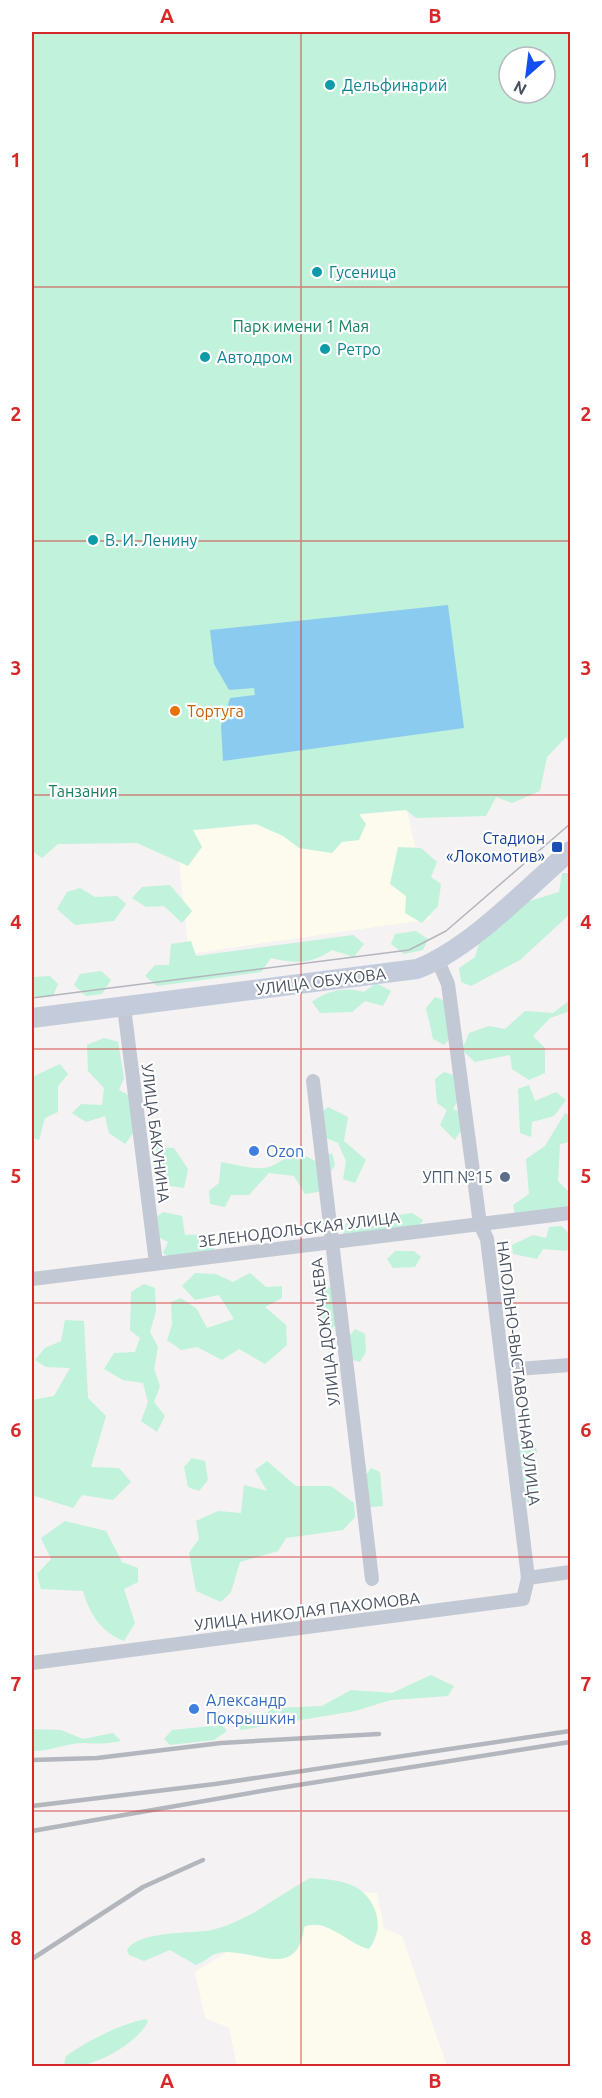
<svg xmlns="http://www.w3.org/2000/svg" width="602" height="2098" font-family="Ubuntu,sans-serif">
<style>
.commercial{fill:#fdfbed}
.green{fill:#c0f2dc;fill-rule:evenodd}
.water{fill:#8ccbf0}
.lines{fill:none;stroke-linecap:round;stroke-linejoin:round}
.street{stroke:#c3c9d4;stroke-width:14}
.secondary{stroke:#c4ccdb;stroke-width:20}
.tram{stroke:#b4b6bd;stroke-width:1.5}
.rail{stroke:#b4b6bd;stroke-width:4.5}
.grid{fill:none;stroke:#d62828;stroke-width:1.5;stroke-opacity:0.55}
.culture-dot{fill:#0f9aa8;stroke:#fff;stroke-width:2}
.food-dot{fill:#e8710a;stroke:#fff;stroke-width:2}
.transit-dot{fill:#1a4fb4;stroke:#fff;stroke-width:2}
.shop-dot{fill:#3f7fe0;stroke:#fff;stroke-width:2}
.service-dot{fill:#5c6f8a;stroke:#fff;stroke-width:2}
.labels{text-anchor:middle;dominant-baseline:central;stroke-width:4.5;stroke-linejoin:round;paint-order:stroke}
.culture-label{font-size:16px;fill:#0d838f;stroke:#fff;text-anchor:start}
.park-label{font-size:16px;fill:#14825d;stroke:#fff}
.food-label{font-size:16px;fill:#c56008;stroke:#fff;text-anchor:start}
.transit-label{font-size:16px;fill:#164399;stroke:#fff;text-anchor:end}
.street-label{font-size:16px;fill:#495161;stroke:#fff}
.shop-label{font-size:16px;fill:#366cbe;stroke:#fff;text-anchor:start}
.service-label{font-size:16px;fill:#4e5e75;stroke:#fff;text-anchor:end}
.neatline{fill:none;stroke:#d62828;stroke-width:2}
.grid-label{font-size:20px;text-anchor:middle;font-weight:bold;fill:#d62828}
</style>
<rect width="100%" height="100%" fill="#f4f2f2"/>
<g class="commercial">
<polygon points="407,810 431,919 189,954 176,832"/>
<polygon points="343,1891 377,1893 384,1928 402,1936 447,2066 237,2066 229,2028 205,2018 195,1972 227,1952"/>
</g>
<g class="green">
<path d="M32,32H570V745L566,737L547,757L540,791L512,803L496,797L486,816L416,818L406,810L359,814L366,824L359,840L342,842L332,853L299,848L283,836L256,824L193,830L202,847L188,866L137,843L58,844L42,858L32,851ZM509,57H545V93H509Z"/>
<polygon points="398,847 421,848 437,862 431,877 441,884 438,906 422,923 405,913 406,896 390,884"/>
<polygon points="562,873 570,873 570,914 520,960 471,986 461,982 459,968 475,957 482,932 510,907 559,892"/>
<polygon points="170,885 192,911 182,923 164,906 146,907 132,898 142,887"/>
<polygon points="80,888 95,897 117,896 126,904 114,921 75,925 57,909 67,892"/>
<polygon points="416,931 428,939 423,950 404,954 391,944 395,934"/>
<path d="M353,935L364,944L354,957L332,950C312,964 294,964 271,958L261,972L157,986L145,976L155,965H169L171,944L191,941L196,956Z"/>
<polygon points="101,971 111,980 102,994 86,996 74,985 80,974"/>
<polygon points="50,976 58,984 53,996 37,998 32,994 32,977"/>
<path d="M376,983L391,991L383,1006L365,1001L352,1012L320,1013L312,1002C325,991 347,986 364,992Z"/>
<polygon points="435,997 448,1002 452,1036 444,1045 433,1039 426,1008"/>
<polygon points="570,1000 570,1011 550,1018 533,1036 545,1048 545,1073 529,1080 512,1069 510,1055 475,1062 462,1050 469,1033 489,1026 505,1029 525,1011 553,1013"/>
<polygon points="104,1038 118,1042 124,1078 119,1090 130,1096 134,1132 125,1144 109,1133 105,1116 86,1122 72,1113 81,1104 102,1105 104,1088 88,1071 87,1045"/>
<polygon points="60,1064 68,1074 58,1086 58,1112 45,1118 39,1140 32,1138 32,1077"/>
<polygon points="444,1072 456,1076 459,1099 453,1109 464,1114 464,1126 455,1140 440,1125 447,1110 437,1103 435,1079"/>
<polygon points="529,1085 535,1101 556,1092 566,1100 554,1116 532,1122 531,1137 520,1133 518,1089"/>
<polygon points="328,1107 348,1117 344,1141 366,1160 355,1183 343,1179 346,1161 338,1143 316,1134 314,1119"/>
<polygon points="565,1113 570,1115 570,1142 560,1144 558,1181 570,1193 570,1209 515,1214 513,1205 529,1194 526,1159 545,1146"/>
<polygon points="156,1147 174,1148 188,1169 184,1188 171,1186 153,1170"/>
<path d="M332,1153L335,1165L318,1192L305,1194L294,1176L269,1173L249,1195H231L225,1207L210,1204L209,1191L219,1183L221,1162C234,1164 250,1169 263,1168C283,1167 288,1144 315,1161Z"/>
<polygon points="163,1212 182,1216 185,1235 209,1234 218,1242 213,1251 172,1258 163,1253 168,1242 155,1235 153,1220"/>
<polygon points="412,1213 423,1220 418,1228 343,1235 346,1223"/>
<polygon points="561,1226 568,1232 570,1228 570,1245 567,1251 543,1249 537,1259 513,1254 512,1245 533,1235 546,1238 549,1227"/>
<polygon points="395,1251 414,1251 421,1257 415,1267 393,1268 387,1259"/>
<polygon points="195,1273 216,1274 233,1282 250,1273 266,1287 282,1286 282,1298 265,1307 286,1325 287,1345 265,1364 239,1349 222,1360 197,1347 181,1350 167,1340 172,1325 171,1302 181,1298 197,1309 207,1328 234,1319 219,1295 195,1300 182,1286"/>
<polygon points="144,1284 155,1288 156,1311 150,1332 158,1347 154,1369 160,1386 154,1402 165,1416 157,1432 141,1421 148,1402 143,1383 123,1380 104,1369 114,1353 135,1352 140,1338 130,1330 131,1292"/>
<polygon points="324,1286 335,1289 338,1322 330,1332 318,1327 315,1292"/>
<polygon points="65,1320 84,1321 88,1398 106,1416 91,1467 119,1468 131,1482 113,1500 82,1495 73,1508 32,1495 32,1400 54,1396 70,1368 46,1367 35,1360 45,1348 61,1341"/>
<polygon points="355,1329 365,1334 366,1352 360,1362 350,1359 348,1338"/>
<polygon points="521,1438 533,1440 537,1451 533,1464 538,1481 530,1504 520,1497 524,1485 518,1476 523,1465 515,1461 513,1445"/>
<polygon points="192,1458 205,1461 208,1480 199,1491 188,1487 184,1467"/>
<polygon points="267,1461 296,1486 331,1486 354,1503 355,1517 343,1530 286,1538 278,1551 240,1562 231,1592 221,1602 196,1591 189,1553 199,1539 196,1521 218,1511 241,1513 244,1485 267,1491 255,1470"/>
<polygon points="371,1468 380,1472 383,1506 361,1508 358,1486"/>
<path d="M65,1521L106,1531L122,1562L138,1568V1582L124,1589L135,1623L124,1641C102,1633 89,1613 83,1591L41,1589L37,1574L51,1559L41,1538Z"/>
<polygon points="431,1675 454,1686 448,1696 391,1700 355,1711 241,1730 233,1722 243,1713 263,1714 275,1708 322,1706 351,1690 392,1693"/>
<polygon points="222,1725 227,1731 214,1740 170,1745 164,1739 172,1730"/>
<path d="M32,1729L61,1730L83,1739L113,1733L121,1741C104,1744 100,1744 83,1743C66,1743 49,1752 32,1751Z"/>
<path d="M310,1878C340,1880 366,1882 376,1913C380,1927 377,1937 369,1949C348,1944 326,1917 304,1927C298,1980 258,1951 225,1952C212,1952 207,1961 196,1965L170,1950L144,1961L129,1955L127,1950C137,1932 186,1933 206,1931C244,1925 277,1896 310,1878Z"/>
<path d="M145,2019L148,2021C139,2043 88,2072 64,2065L66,2056C89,2040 118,2025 145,2019Z"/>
</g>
<polygon class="water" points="448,605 464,728 223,761 221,726 230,698 255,695 254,688 229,690 214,664 210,630"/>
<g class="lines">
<g class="street">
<polyline points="438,961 448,984 480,1224 487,1239 528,1578"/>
<polyline points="124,1007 156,1263"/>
<polyline points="313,1081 372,1579"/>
<polyline points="32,1279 570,1213"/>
<polyline points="504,1370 570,1365"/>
<polyline points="32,1663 523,1599 528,1578 570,1572"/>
</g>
<path class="secondary" d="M32,1018L417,969C471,948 526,889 570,851"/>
<polyline class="tram" points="32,998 409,950 446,931 570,824"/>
<g class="rail">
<polyline points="32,1760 97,1758 221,1743 379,1734"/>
<polyline points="32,1806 215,1784 570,1731"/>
<polyline points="32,1831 273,1789 570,1742"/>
<polyline points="32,1959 143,1887 203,1860"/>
</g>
</g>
<path class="grid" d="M301,32V2066M32,287H570M32,541H570M32,795H570M32,1049H570M32,1303H570M32,1557H570M32,1811H570"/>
<g class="culture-dot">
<circle cx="330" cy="85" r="6"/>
<circle cx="317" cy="272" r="6"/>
<circle cx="325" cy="349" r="6"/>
<circle cx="205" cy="357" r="6"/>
<circle cx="93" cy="540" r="6"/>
</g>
<circle class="food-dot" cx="175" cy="711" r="6"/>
<rect class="transit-dot" x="551" y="841" width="12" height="12" rx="3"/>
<g class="shop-dot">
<circle cx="254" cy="1151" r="6"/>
<circle cx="194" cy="1709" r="6"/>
</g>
<circle class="service-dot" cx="505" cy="1177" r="6"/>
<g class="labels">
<g class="culture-label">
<text x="342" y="85">Дельфинарий</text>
<text x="329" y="272">Гусеница</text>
<text x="337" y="349">Ретро</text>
<text x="217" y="357">Автодром</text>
<text x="105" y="540">В. И. Ленину</text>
</g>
<g class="park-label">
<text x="301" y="326">Парк имени 1 Мая</text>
<text x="83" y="791">Танзания</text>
</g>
<g class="food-label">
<text x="187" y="711">Тортуга</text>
</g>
<g class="transit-label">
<text x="545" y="838">Стадион<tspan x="545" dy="18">«Локомотив»</tspan></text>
</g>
<g class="street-label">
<text transform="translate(321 981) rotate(-7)">УЛИЦА ОБУХОВА</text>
<text transform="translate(156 1133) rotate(83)">УЛИЦА БАКУНИНА</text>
<text transform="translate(299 1229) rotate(-7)">ЗЕЛЕНОДОЛЬСКАЯ УЛИЦА</text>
<text transform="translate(325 1332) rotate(-97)">УЛИЦА ДОКУЧАЕВА</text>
<text transform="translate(519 1373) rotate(83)">НАПОЛЬНО-ВЫСТАВОЧНАЯ УЛИЦА</text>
<text transform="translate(307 1611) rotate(-7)">УЛИЦА НИКОЛАЯ ПАХОМОВА</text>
</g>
<g class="shop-label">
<text x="266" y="1151">Ozon</text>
<text x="206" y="1700">Александр<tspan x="206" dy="18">Покрышкин</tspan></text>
</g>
<g class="service-label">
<text x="493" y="1177">УПП №15</text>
</g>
</g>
<rect width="602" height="2098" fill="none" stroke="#ffffff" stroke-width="66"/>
<g transform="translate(527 75) rotate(208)"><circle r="28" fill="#ffffff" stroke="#b6b9c0" stroke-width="1.5"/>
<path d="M0-4.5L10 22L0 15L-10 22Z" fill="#134eee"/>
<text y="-9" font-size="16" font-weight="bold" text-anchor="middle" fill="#495161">N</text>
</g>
<rect x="33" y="33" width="536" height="2032" class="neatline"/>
<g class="grid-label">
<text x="167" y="23">A</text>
<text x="435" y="23">B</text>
<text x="16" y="167">1</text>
<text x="586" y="167">1</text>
<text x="16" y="421">2</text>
<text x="586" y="421">2</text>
<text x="16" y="675">3</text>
<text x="586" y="675">3</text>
<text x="16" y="929">4</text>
<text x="586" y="929">4</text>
<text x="16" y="1183">5</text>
<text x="586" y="1183">5</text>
<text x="16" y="1437">6</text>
<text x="586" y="1437">6</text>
<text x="16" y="1691">7</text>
<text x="586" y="1691">7</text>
<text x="16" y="1945">8</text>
<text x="586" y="1945">8</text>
<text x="167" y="2088">A</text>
<text x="435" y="2088">B</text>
</g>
</svg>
